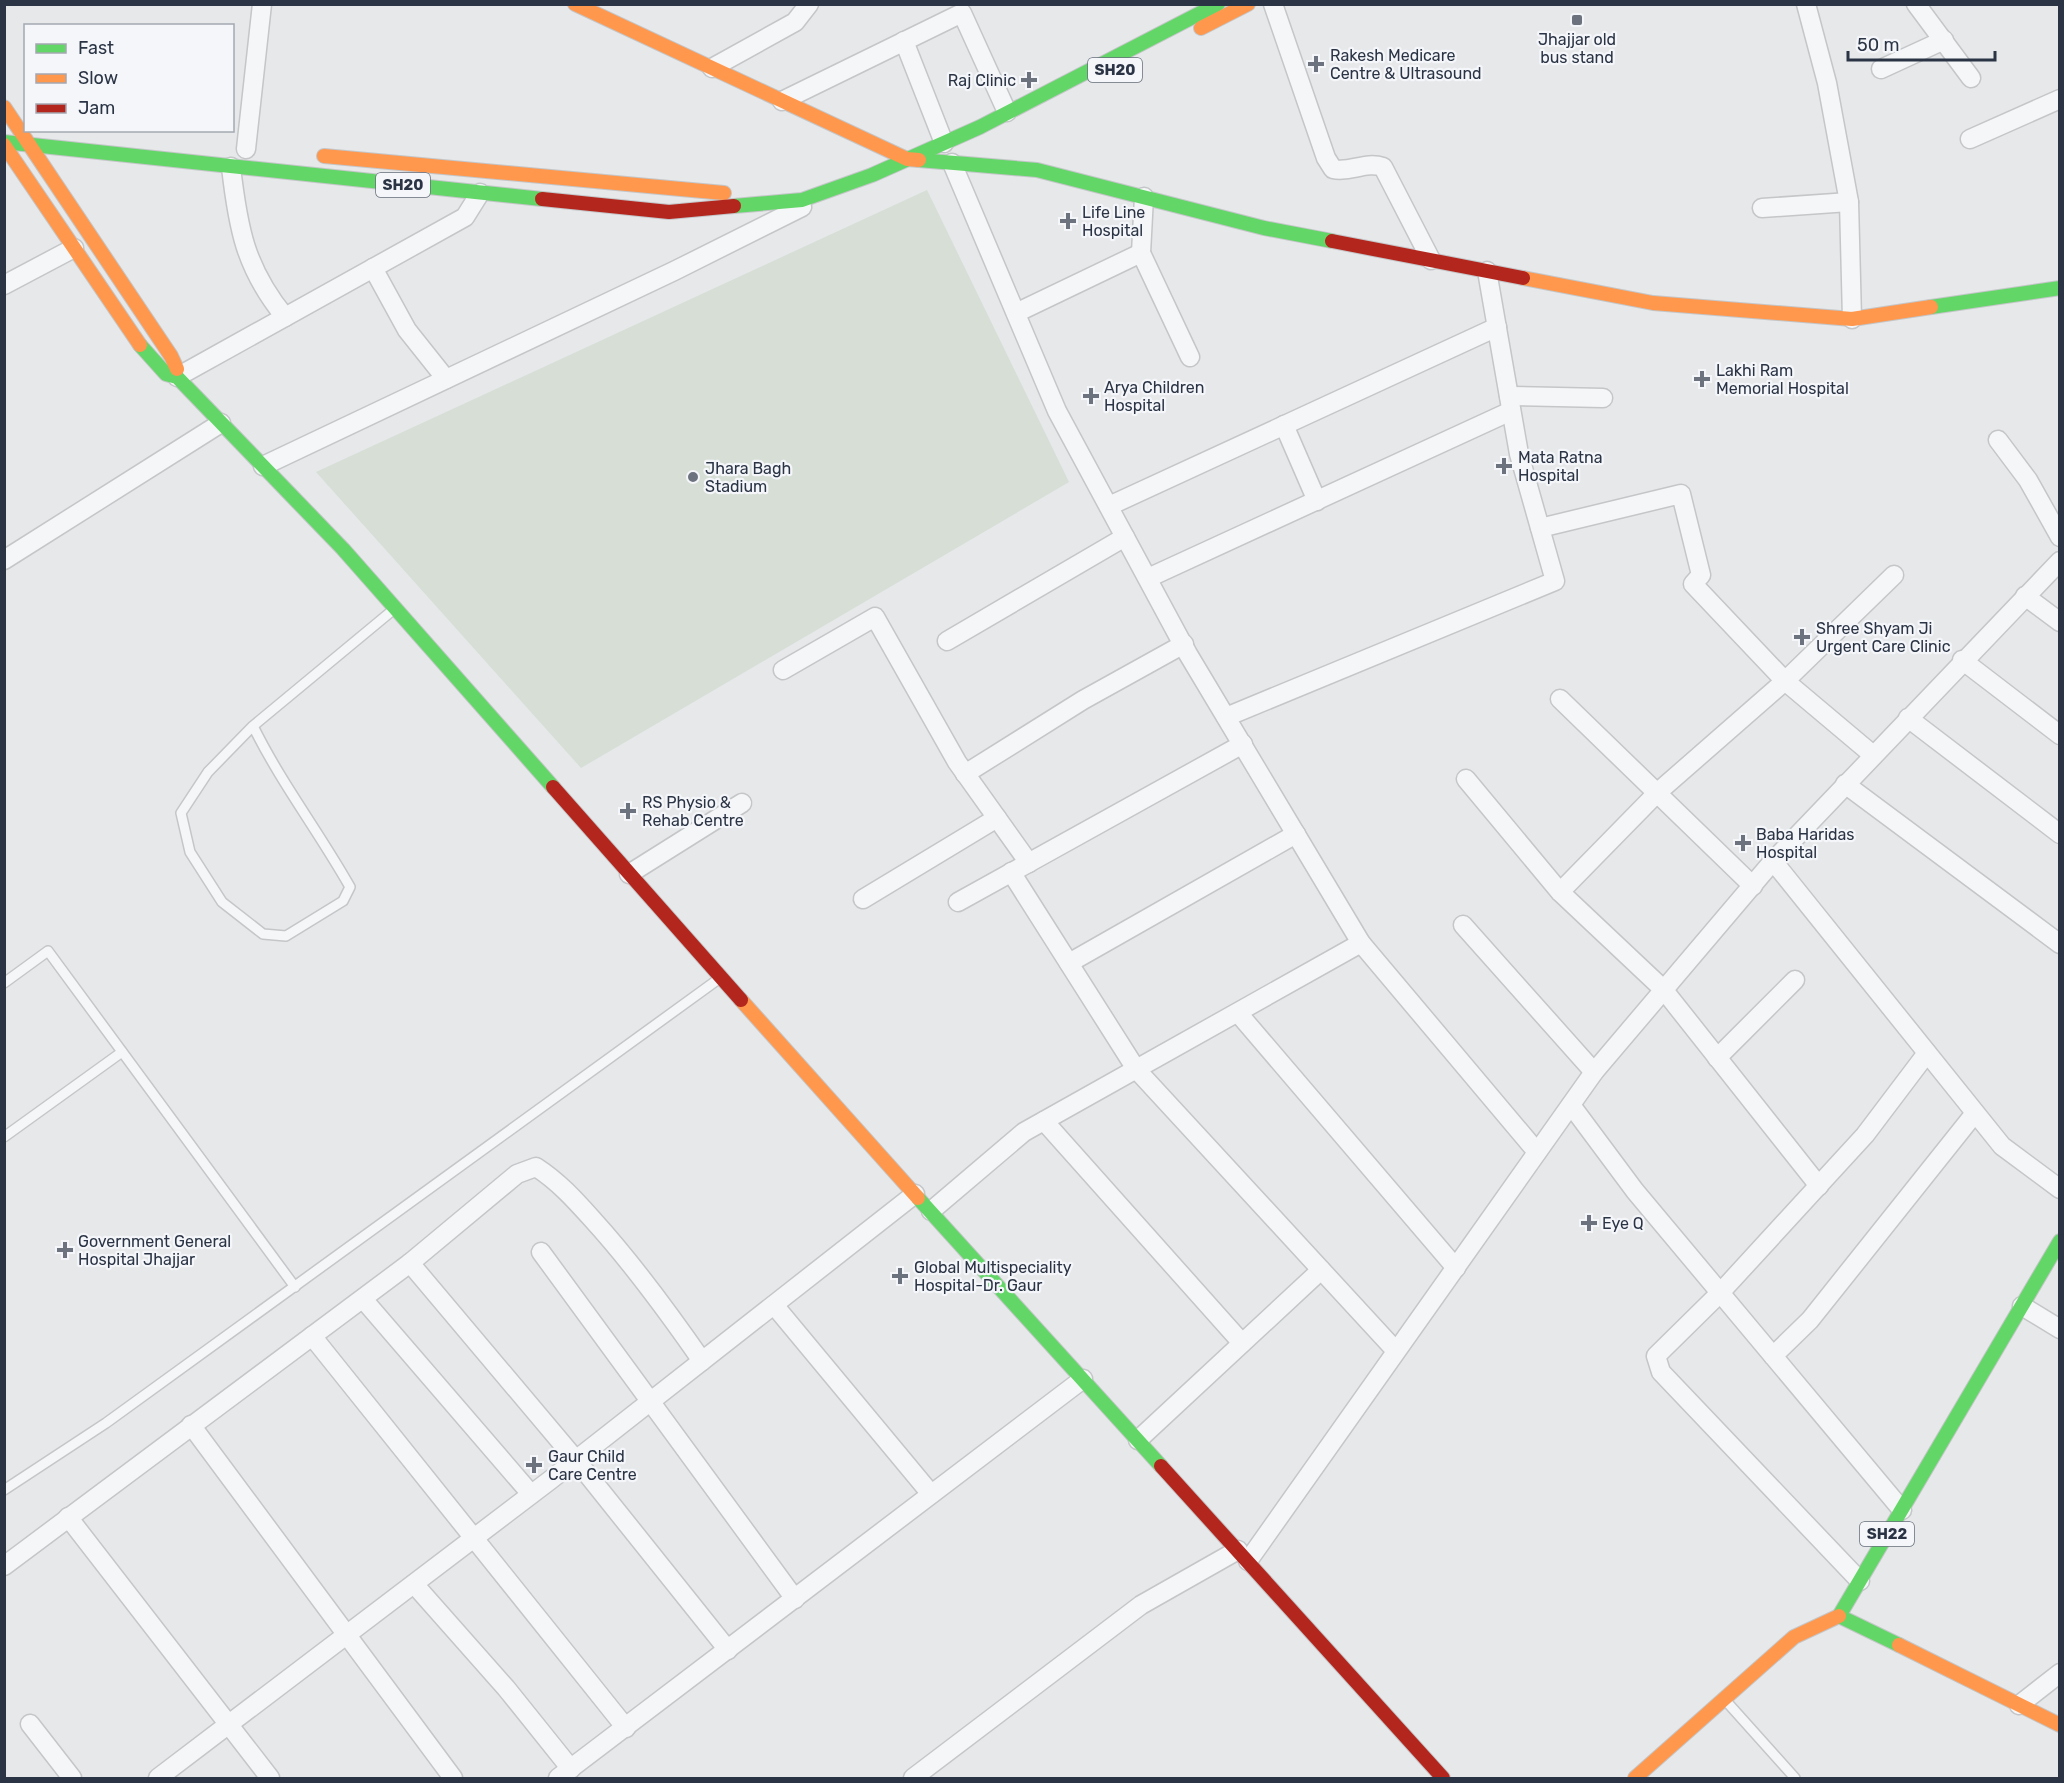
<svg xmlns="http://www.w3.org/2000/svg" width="2064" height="1783" font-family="Rubik,sans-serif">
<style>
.green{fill:#d6ded6}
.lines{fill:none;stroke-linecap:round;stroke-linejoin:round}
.lane-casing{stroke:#c4c6c8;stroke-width:12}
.street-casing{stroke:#c4c6c8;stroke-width:21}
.fast-casing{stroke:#c4c6c8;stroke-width:16}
.slow-casing{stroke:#c4c6c8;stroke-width:16}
.jam-casing{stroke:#c4c6c8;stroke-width:16}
.lane{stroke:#f5f6f7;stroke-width:9}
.street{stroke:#f5f6f7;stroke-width:18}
.fast{stroke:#63d668;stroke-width:14}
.slow{stroke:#ff974d;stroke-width:14}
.jam{stroke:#b3261e;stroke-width:14}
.poi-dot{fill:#6c737f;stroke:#f4f6f9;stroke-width:2}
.labels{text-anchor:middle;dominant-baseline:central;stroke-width:4.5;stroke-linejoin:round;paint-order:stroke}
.shield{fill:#f4f6f9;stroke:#676e7b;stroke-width:1.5}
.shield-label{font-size:15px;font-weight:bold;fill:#2b3445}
.poi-label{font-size:16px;fill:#2b3445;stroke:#f4f6f9;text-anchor:start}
</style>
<rect width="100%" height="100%" fill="#e6e8ea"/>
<polygon class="green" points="927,190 1069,482 581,768 316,472"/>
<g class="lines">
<defs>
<g id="lane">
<path d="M253,726C281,783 319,832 350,887L343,901L286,936L263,934L222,902L190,852L181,813L208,772L253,726L393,610"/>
<polyline points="4,983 48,951 295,1287"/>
<polyline points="4,1137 122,1052"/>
<polyline points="4,1490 106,1423 720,978"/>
<polyline points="1726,1701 1795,1778"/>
</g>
<g id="street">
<path d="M1273,4L1326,158L1333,169C1351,173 1365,161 1383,167L1431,260"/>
<polyline points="1806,4 1827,83 1849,202 1852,319"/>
<polyline points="1916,4 1971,78"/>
<polyline points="904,41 944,143"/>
<polyline points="712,68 795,22 809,4"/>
<polyline points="1881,69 1944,40"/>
<polyline points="782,101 962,13 1007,112"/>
<polyline points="1970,139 2060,99"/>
<polyline points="246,149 262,4"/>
<polyline points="952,163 1057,411 1188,654 1361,943 1537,1152"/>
<path d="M231,167C238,228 245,268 285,317"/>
<polyline points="1144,197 1141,253 1190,357"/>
<polyline points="1762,208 1849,202"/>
<polyline points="373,268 407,330 446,379"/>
<polyline points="4,285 74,248"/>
<polyline points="1016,313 1141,253"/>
<polyline points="177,377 465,217 480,193"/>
<polyline points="1509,396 1603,398"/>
<polyline points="1284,425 1317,501"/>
<polyline points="1998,440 2028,480 2060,537"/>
<polyline points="263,466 674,271 802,207"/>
<polyline points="1109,506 1497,327"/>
<polyline points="1540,528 1681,494 1701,575 1693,584 1785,681 1873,755"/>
<polyline points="4,560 221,423"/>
<polyline points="1148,578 1511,411"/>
<polyline points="2025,596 2060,622"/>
<polyline points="947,641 1125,537"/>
<polyline points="1962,660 2060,735"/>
<polyline points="783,670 875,617 957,762 1029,863"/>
<polyline points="1560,699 1753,886"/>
<polyline points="1226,717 1555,581 1519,454 1487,271"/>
<polyline points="1908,718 2060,834"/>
<polyline points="965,774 1083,700 1184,644"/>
<polyline points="1466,779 1560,892 1663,989 1819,1186"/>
<polyline points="1845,784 2060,944"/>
<polyline points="1773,861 2002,1146 2060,1189"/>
<polyline points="1011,872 1136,1069 1396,1351"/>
<polyline points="629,874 742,803"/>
<polyline points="1560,892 1658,792 1785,681 1894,575"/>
<polyline points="863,899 997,818"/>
<polyline points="958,902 1243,744"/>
<polyline points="1463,925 1594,1072"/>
<polyline points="1069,963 1296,834"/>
<polyline points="1238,1013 1456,1268"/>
<polyline points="1717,1058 1795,980"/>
<polyline points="1571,1105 1635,1191 1902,1510"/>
<polyline points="1044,1121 1242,1343"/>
<polyline points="931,1211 1024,1132 1361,943"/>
<polyline points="541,1252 795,1599"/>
<polyline points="410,1263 576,1460 728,1650"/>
<polyline points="363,1299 531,1494"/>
<polyline points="774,1305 931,1494"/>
<polyline points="2022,1306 2060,1329"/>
<polyline points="312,1336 626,1728"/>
<polyline points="1773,1356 1810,1320 1975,1113"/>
<polyline points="191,1425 453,1778"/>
<polyline points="1138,1440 1321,1270"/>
<polyline points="68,1517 270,1778"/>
<polyline points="1248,1561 1594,1072 1773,861 2060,561"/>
<path d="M4,1566L410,1263L517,1174L536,1167C559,1182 575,1200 593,1220C633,1264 668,1312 702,1361"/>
<polyline points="1860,1581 1661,1372 1656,1356 1720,1293 1865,1135 1927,1053"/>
<polyline points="414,1584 506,1688 571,1769"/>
<polyline points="2019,1705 2060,1673"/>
<polyline points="30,1724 72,1778"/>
<polyline points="158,1778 549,1481 915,1194"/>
<polyline points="558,1778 1083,1379"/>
<polyline points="913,1778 1141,1605 1238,1550"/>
</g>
<g id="fast">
<polyline points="4,142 542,199"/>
<polyline points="919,160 1037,170 1264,228 1332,241"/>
<polyline points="734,206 802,200 872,175 980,127 1218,4"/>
<polyline points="1931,307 2060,288"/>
<polyline points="140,345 166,374 177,377 343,549 553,787"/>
<polyline points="918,1198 1161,1466"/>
<polyline points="1899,1645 1839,1616 2060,1241"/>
</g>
<g id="slow">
<polyline points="575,4 907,159 919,160"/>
<polyline points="1201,28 1248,4"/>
<polyline points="4,107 171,356 177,369"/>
<polyline points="4,145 140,345"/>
<polyline points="324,156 724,193"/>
<polyline points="1523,278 1653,303 1852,319 1931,307"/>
<polyline points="741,1000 918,1198"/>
<polyline points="1899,1645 2060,1725"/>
<polyline points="1635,1778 1794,1637 1839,1616"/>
</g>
<g id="jam">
<polyline points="542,199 669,212 734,206"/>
<polyline points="1332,241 1523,278"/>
<polyline points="553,787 741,1000"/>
<polyline points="1161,1466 1443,1778"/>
</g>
</defs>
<use href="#lane" class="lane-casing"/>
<use href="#street" class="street-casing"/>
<use href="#fast" class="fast-casing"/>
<use href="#slow" class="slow-casing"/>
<use href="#jam" class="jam-casing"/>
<use href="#lane" class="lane"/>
<use href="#street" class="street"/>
<use href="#fast" class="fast"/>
<use href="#slow" class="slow"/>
<use href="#jam" class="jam"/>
</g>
<g class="poi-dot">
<rect x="1571" y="14" width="12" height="12" rx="3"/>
<path d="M1313 55h6v6h6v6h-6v6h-6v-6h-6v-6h6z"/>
<path d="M1026 71h6v6h6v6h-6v6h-6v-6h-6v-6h6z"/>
<path d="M1065 212h6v6h6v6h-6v6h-6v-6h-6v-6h6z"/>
<path d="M1699 370h6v6h6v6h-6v6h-6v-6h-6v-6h6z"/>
<path d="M1088 387h6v6h6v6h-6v6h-6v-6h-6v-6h6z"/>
<path d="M1501 457h6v6h6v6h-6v6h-6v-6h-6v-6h6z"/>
<circle cx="693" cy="477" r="6"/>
<path d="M1799 628h6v6h6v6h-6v6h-6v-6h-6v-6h6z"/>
<path d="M625 802h6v6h6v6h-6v6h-6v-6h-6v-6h6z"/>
<path d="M1740 834h6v6h6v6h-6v6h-6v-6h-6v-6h6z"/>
<path d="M1586 1214h6v6h6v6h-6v6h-6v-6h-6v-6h6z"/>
<path d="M62 1241h6v6h6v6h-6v6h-6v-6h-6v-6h6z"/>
<path d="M897 1267h6v6h6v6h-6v6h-6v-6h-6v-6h6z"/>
<path d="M531 1456h6v6h6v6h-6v6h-6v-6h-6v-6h6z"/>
</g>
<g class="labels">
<g class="shield">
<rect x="1088" y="58" width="54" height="24" rx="4.5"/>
<rect x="376" y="173" width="54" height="24" rx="4.5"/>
<rect x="1860" y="1522" width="54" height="24" rx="4.5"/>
</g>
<g class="shield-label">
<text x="1115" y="70">SH20</text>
<text x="403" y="185">SH20</text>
<text x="1887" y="1534">SH22</text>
</g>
<g class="poi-label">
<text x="1577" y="39" text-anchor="middle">Jhajjar old<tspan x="1577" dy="18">bus stand</tspan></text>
<text x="1330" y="55">Rakesh Medicare<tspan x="1330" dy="18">Centre &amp; Ultrasound</tspan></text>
<text x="1016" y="80" text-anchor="end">Raj Clinic</text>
<text x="1082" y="212">Life Line<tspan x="1082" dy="18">Hospital</tspan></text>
<text x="1716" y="370">Lakhi Ram<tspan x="1716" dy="18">Memorial Hospital</tspan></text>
<text x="1104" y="387">Arya Children<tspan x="1104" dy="18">Hospital</tspan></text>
<text x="1518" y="457">Mata Ratna<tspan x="1518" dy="18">Hospital</tspan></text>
<text x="705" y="468">Jhara Bagh<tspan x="705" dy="18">Stadium</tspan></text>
<text x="1816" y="628">Shree Shyam Ji<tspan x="1816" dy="18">Urgent Care Clinic</tspan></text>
<text x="642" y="802">RS Physio &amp;<tspan x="642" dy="18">Rehab Centre</tspan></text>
<text x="1756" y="834">Baba Haridas<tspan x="1756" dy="18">Hospital</tspan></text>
<text x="1602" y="1223">Eye Q</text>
<text x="78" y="1241">Government General<tspan x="78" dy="18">Hospital Jhajjar</tspan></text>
<text x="914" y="1267">Global Multispeciality<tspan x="914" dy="18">Hospital-Dr. Gaur</tspan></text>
<text x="548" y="1456">Gaur Child<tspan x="548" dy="18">Care Centre</tspan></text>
</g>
</g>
<rect width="2064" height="1783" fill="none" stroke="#2b3445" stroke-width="12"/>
<rect x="24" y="24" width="210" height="108" fill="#f4f6f9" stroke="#a4a8b1" stroke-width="1.5"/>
<rect x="36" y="44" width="30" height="9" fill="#63d668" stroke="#a4a8b1" stroke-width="1.5"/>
<text x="78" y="54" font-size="18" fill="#2b3445">Fast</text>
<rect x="36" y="74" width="30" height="9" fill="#ff974d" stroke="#a4a8b1" stroke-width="1.5"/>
<text x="78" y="84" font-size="18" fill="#2b3445">Slow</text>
<rect x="36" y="104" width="30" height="9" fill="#b3261e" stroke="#a4a8b1" stroke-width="1.5"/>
<text x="78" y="114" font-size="18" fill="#2b3445">Jam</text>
<path d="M1848 51v9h147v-9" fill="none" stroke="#2b3445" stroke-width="3"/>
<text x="1857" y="51" font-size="18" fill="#2b3445" stroke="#f4f6f9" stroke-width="4.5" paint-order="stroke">50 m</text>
</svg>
